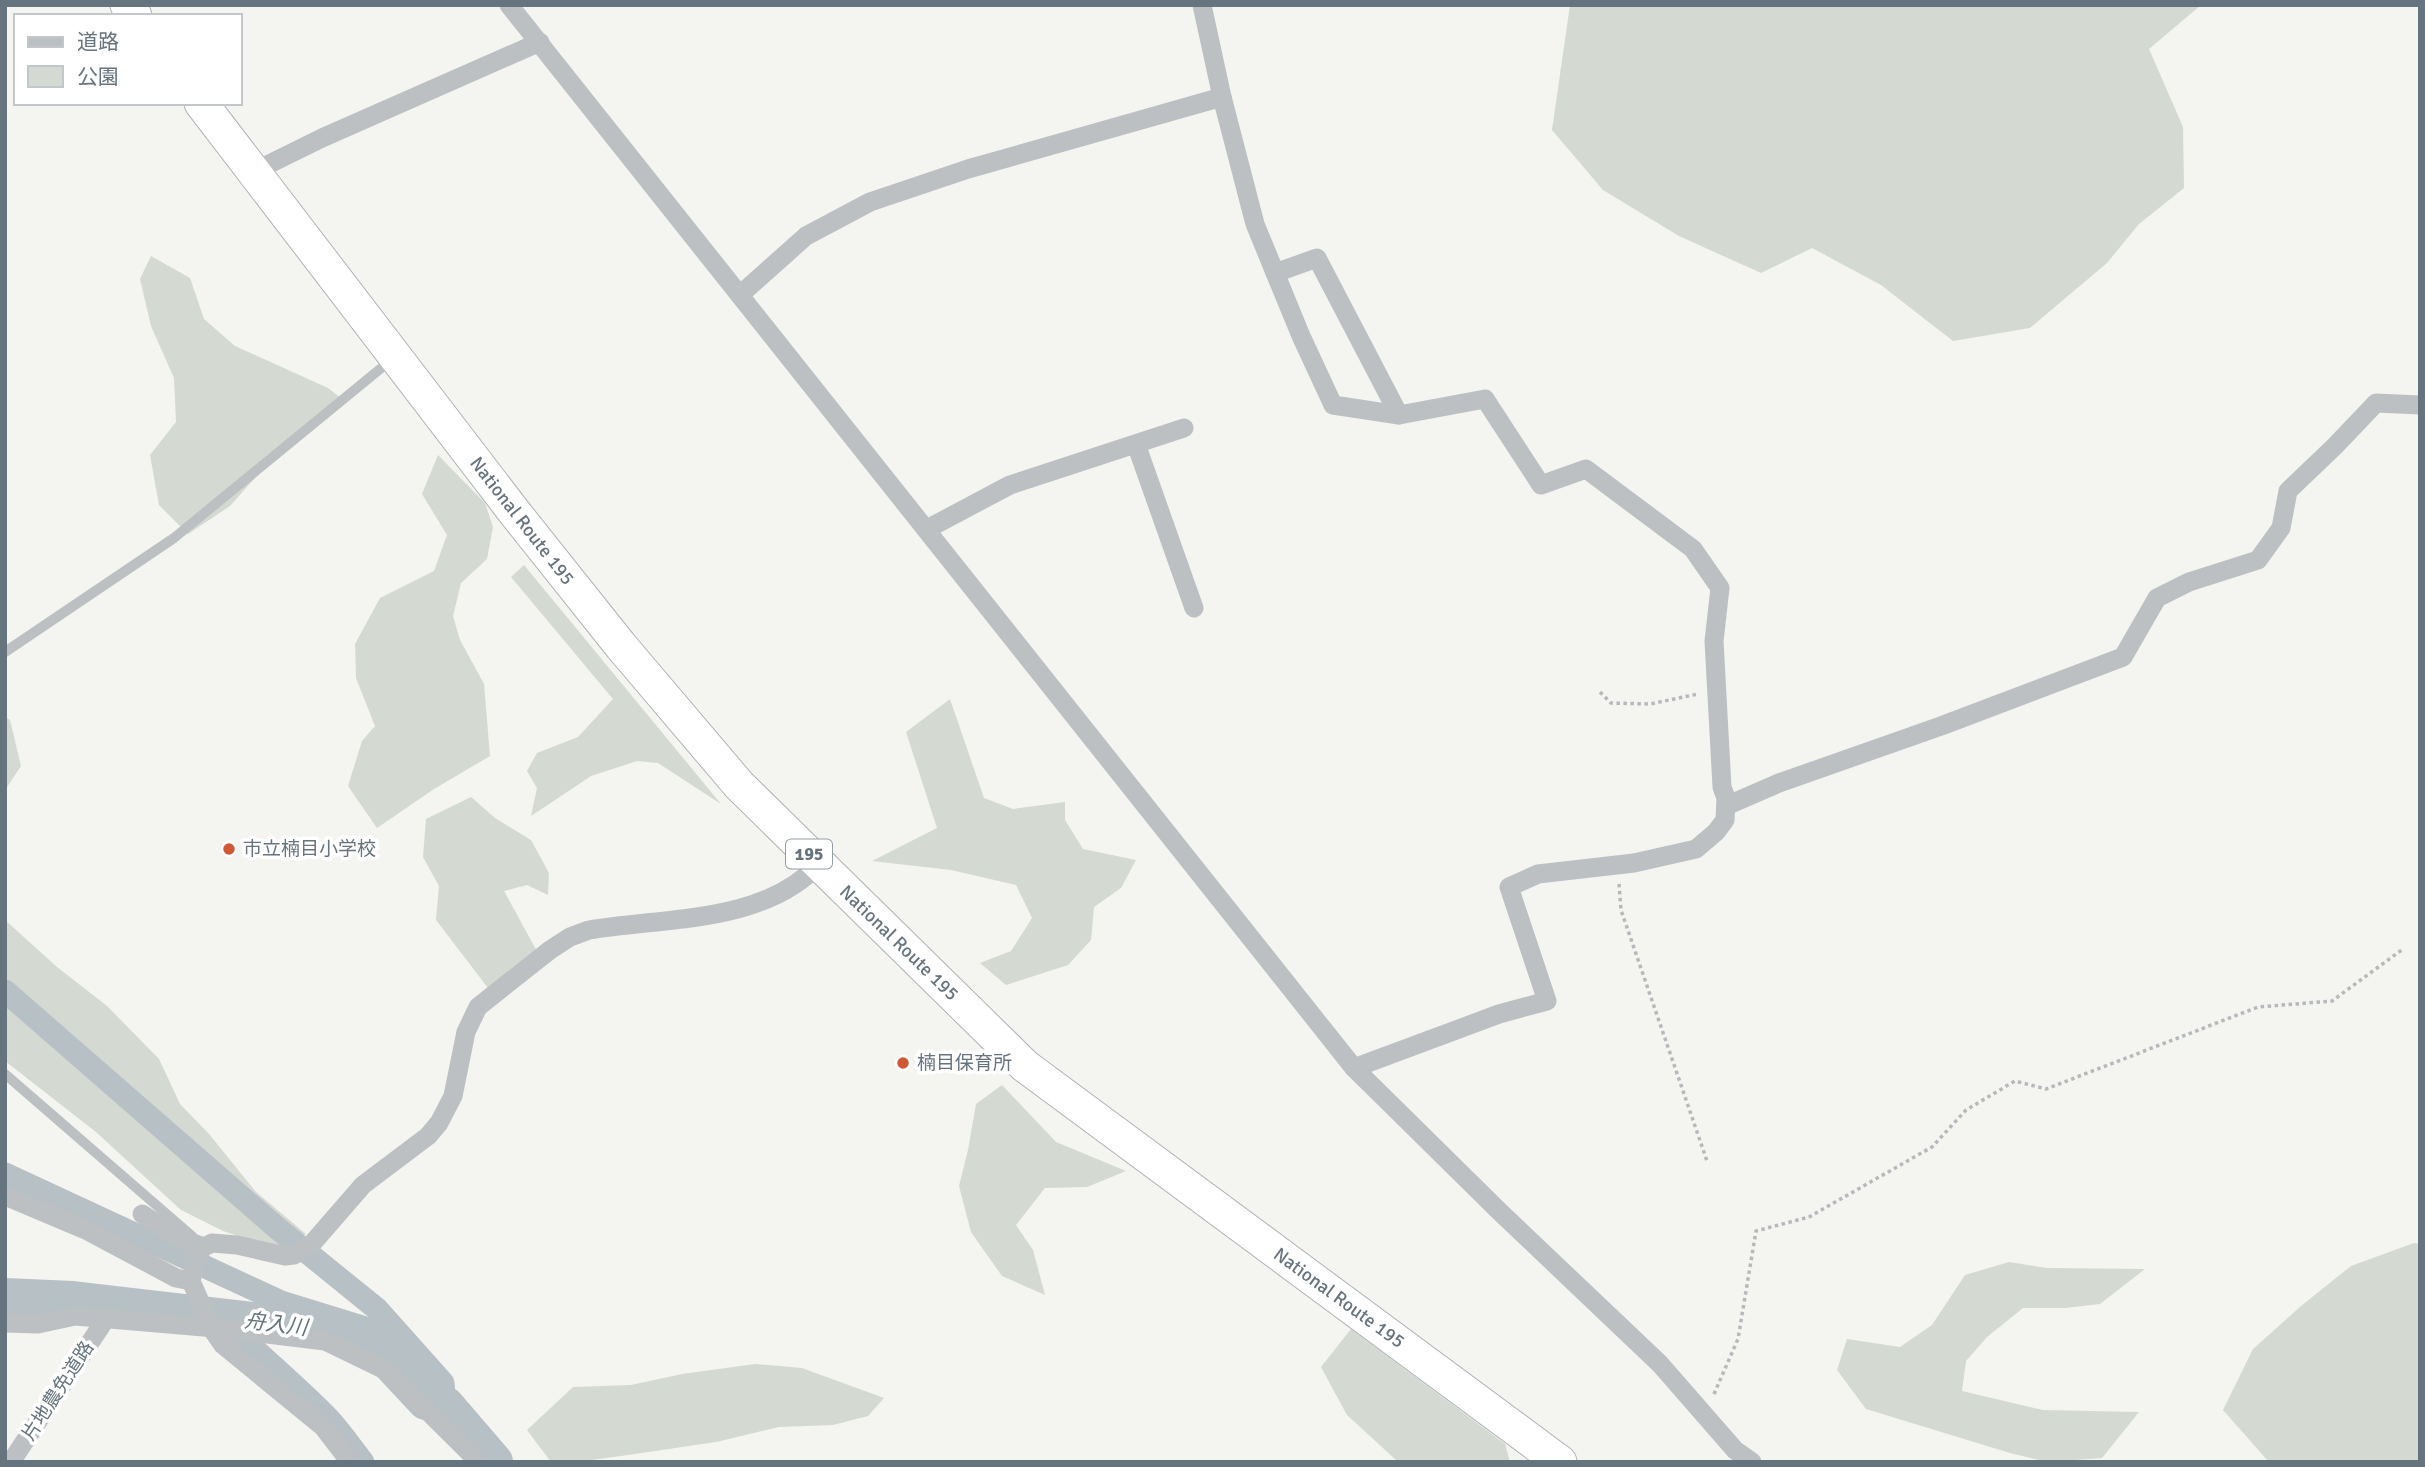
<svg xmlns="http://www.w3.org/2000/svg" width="2425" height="1467" font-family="Signika,'Noto Sans JP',sans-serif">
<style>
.green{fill:#d4d9d1}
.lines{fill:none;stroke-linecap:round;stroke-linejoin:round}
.canal{stroke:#b7c0c5;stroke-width:23}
.river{stroke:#b7c0c5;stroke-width:38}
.trunk-casing{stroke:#afb3b6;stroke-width:35}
.path{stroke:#b6b9bb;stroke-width:3.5;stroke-dasharray:3.5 3.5;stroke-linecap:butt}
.service{stroke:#bcc0c3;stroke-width:10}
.minor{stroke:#bcc0c3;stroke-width:19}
.trunk{stroke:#fff;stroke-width:33}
.poi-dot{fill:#d05935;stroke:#fff;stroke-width:2.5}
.labels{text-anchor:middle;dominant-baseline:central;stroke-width:7;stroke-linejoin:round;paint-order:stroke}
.shield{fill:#fff;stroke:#949ea5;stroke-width:2}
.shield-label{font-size:18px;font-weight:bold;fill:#66747f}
.street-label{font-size:19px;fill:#66747f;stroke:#fff}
.poi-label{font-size:19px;fill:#66747f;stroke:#fff;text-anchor:start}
.water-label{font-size:21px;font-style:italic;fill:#62757c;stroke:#fff}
</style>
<rect width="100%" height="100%" fill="#f4f4f1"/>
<g class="green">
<polygon points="1570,5 2201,5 2149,49 2183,127 2184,188 2139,224 2107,263 2030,328 1953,341 1881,285 1812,248 1761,273 1679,236 1603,190 1552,130"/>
<polygon points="151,256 190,278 204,319 235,346 328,388 345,401 262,470 230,506 188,534 159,505 150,455 176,422 174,378 151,326 140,279"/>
<polygon points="438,455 485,503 493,527 487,559 461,583 453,616 460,640 484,684 490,756 434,789 377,828 348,786 362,741 375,726 356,678 355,644 380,598 434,571 447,535 422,494"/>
<polygon points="524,565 721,804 658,763 637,761 591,776 531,816 537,788 527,771 537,753 578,737 613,699 511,577"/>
<polygon points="950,699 984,798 1013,809 1065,802 1065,820 1083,849 1136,860 1121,888 1094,907 1091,940 1068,965 1006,985 980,963 1011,951 1032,918 1016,885 951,870 872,861 937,828 906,732"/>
<polygon points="5,717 10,720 21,766 5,790"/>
<polygon points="471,797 495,818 531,840 549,873 548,895 527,885 504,891 539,955 488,988 436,920 439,886 423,857 426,819"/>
<polygon points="5,920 57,967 107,1006 159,1059 180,1104 209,1134 256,1192 306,1234 278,1249 223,1231 181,1210 96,1132 5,1061"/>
<polygon points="1002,1085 1056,1142 1126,1171 1087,1187 1045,1188 1016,1225 1033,1250 1045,1295 1002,1276 971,1232 959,1186 968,1150 976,1104"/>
<polygon points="2414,1243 2420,1244 2420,1462 2269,1462 2223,1410 2253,1349 2301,1306 2351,1266"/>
<polygon points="2009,1262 2047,1268 2145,1269 2100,1304 2065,1308 2023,1308 1987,1337 1966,1361 1962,1391 2043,1410 2139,1412 2102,1458 2047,1462 2010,1453 1866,1409 1837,1370 1847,1339 1900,1347 1932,1325 1965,1275"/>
<polygon points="1351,1329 1505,1444 1510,1462 1399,1462 1395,1459 1347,1415 1321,1367"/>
<polygon points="755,1364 802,1368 884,1398 868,1416 833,1425 779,1427 716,1442 621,1456 575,1462 551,1462 527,1430 573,1387 631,1385 682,1374"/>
</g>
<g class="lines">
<g class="canal">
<polyline points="5,991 277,1228 377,1309 443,1383 445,1405"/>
<polyline points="5,1174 281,1302 372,1330 409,1367"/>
<path d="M221,1317C255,1352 294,1383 329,1419C341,1432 352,1448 363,1462"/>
</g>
<polyline class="river" points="5,1297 73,1300 347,1332 385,1357 426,1401 445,1405 494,1462"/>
<defs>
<g id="trunk">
<polyline points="127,5 135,16"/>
<polyline points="201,103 515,513 621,646 739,785 1025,1066 1560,1462"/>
</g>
</defs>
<use href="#trunk" class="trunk-casing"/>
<g class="path">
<polyline points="1600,692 1611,703 1650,704 1698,694"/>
<polyline points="1619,884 1621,910 1707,1161"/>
<polyline points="1714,1394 1738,1339 1756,1231 1809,1217 1932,1147 1966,1110 2015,1081 2046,1089 2258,1007 2332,1001 2403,949"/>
</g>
<g class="service">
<polyline points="5,652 174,538 391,360"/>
<polyline points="5,1074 193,1237"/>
</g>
<g class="minor">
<polyline points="509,5 1354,1068 1499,1211 1660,1364 1735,1450 1752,1462"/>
<polyline points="1202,5 1222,97 1255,224 1301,336 1333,405 1399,415 1485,399 1541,485 1586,469 1693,549 1720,588 1714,641 1722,787 1726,798 1725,820 1716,832 1696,849 1634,863 1538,874 1509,887 1547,1001 1499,1014 1354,1068"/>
<polyline points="253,172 322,138 540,42"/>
<polyline points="1275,273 1317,258 1399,415"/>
<polyline points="741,294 806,236 870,202 968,169 1222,97"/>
<polyline points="1136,444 1194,608"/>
<polyline points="927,529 1010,485 1184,428"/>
<polyline points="1726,806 1779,783 1941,726 2123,657 2157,598 2189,582 2258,560 2281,528 2288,491 2335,446 2376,403 2420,405"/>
<polyline points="5,1196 88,1231 176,1278 191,1281"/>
<polyline points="142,1214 178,1238 204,1247"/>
<polyline points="5,1323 38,1324 75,1316 227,1329 325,1341 387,1371 479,1462"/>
<polyline points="11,1462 105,1320"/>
<path d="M350,1462L323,1427L223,1345L212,1329L191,1281L197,1255L204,1247L212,1243L237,1245L285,1256L294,1255L310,1246L363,1185L428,1136L439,1123L453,1096L466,1032L478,1007L550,950L570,937L589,930C666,917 763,924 819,864"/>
</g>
<use href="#trunk" class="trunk"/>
</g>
<g class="poi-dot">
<circle cx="229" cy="849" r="7"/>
<circle cx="903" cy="1063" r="7"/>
</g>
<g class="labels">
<rect class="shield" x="786" y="839.5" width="46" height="29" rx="5"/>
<g class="shield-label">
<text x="809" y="854">195</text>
</g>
<g class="street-label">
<text transform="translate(522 521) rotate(52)">National Route 195</text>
<text transform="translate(899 943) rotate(44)">National Route 195</text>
<text transform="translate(1339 1298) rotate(36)">National Route 195</text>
<text transform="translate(58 1391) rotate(-57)">片地農免道路</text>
</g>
<g class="poi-label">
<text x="243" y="849">市立楠目小学校</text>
<text x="917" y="1063">楠目保育所</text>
</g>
<g class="water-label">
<text transform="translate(276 1324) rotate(7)">舟入川</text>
</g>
</g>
<rect width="2425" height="1467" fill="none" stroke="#66747f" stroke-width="14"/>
<rect x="14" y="14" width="228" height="91" fill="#ffffff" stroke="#c2c7cc" stroke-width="2"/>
<rect x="28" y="37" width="35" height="10" fill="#bcc0c3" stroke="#c2c7cc" stroke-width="2"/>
<text x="77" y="49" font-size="21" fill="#66747f">道路</text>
<rect x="28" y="66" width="35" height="21" fill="#d4d9d1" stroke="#c2c7cc" stroke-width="2"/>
<text x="77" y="84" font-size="21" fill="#66747f">公園</text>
</svg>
